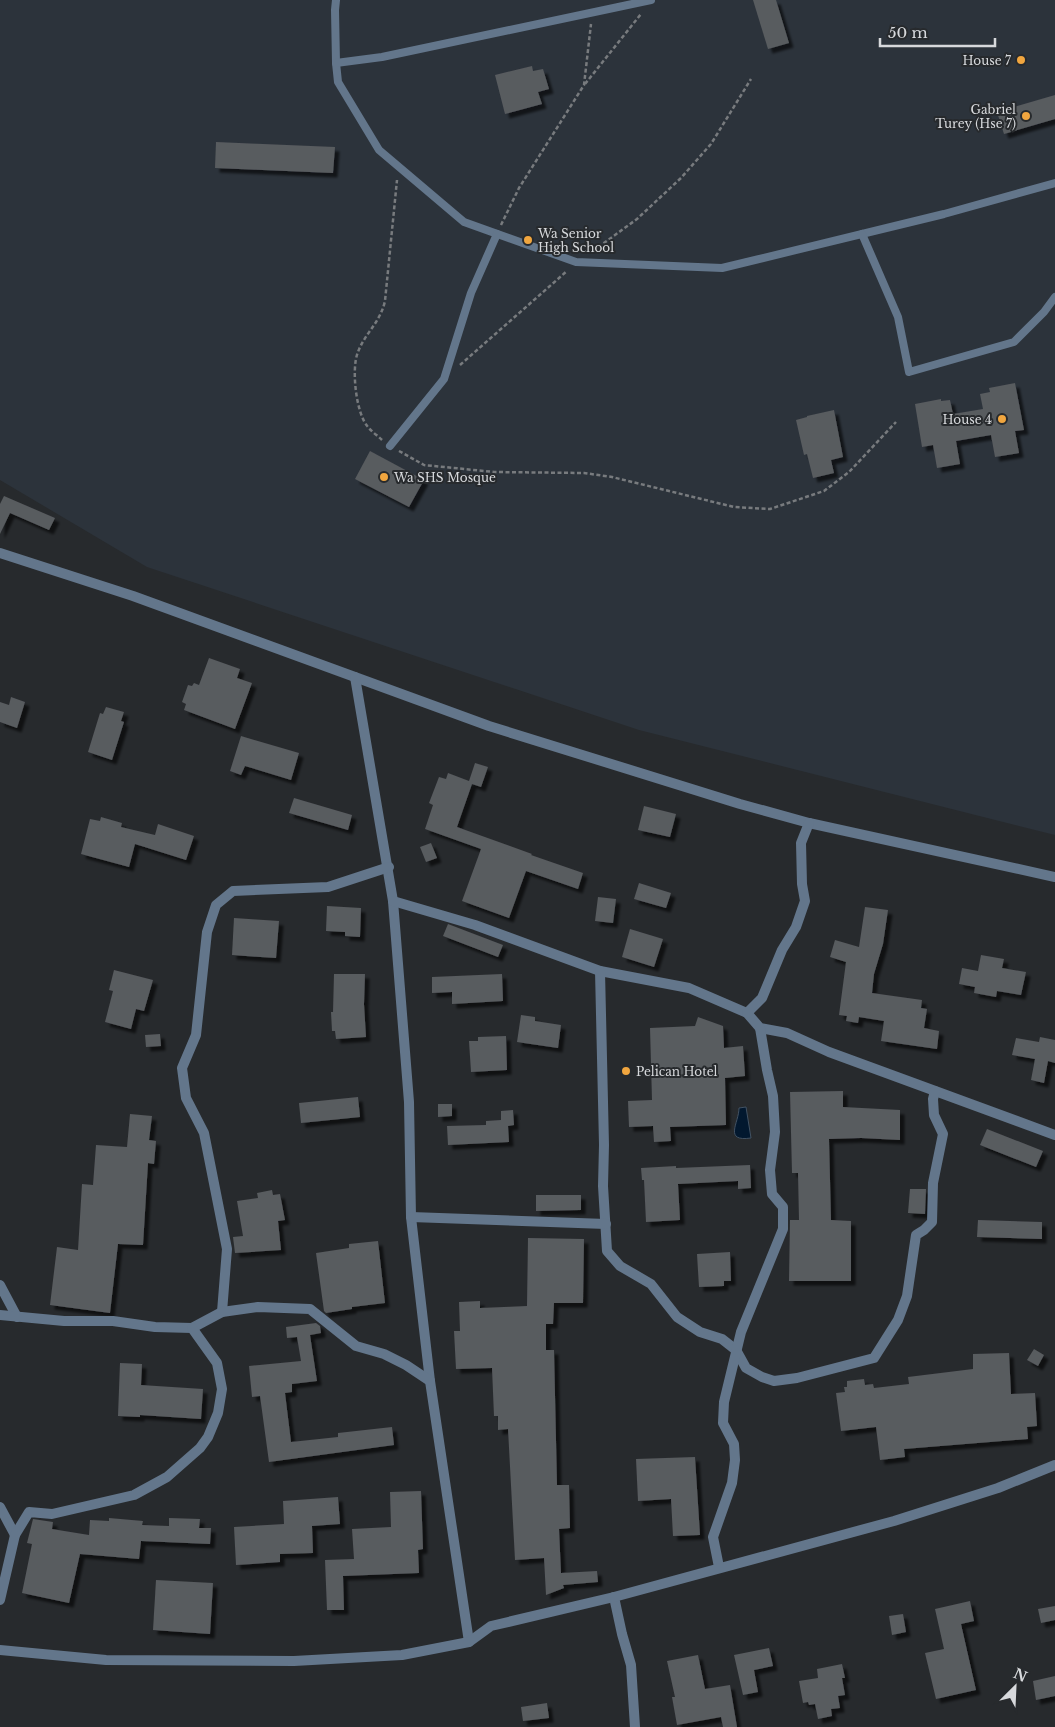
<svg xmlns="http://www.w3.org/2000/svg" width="1055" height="1727" font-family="'Libre Baskerville',serif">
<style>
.built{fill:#2c333b}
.water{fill:#02182f;stroke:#425263}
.building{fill:#585b5f;filter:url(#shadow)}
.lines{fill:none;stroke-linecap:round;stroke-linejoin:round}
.path{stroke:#787b7e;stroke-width:2.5;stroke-dasharray:4 2.5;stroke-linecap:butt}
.lane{stroke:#63768b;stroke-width:8}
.street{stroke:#63768b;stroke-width:10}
.poi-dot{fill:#f1a63f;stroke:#272a2d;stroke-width:2}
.labels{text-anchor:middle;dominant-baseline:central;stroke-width:4;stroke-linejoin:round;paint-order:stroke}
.poi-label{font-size:12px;fill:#d7d9dc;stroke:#272a2d;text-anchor:end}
</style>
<defs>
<filter id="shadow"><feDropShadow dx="4.5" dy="4.5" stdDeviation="1" flood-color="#0009"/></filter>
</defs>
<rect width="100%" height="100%" fill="#272a2d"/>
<polygon class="built" points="0,0 1055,0 1055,835 639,730 147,567 0,480"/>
<path class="water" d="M746,1107L751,1138C723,1142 739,1123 739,1108Z"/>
<g class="building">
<polygon points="753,0 776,0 789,43 768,49"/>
<polygon points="532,66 533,71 543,69 549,89 538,92 542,104 505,114 495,75"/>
<polygon points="1055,95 1055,119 1004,134 997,112"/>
<polygon points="216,142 335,147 333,173 215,168"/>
<polygon points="1015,383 1024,430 1015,431 1019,453 995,457 991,435 956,441 960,464 937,468 933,445 922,447 915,404 941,399 941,401 950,400 953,414 983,409 980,394 990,392 989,388"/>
<polygon points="834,410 843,457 831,460 834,473 813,478 807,454 804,455 796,420 807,417 807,416"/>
<polygon points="370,451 424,480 409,507 355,479"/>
<polygon points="4,496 55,518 49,530 10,513 0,534 0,504"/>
<polygon points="209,658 240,669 237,678 252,683 235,729 184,710 186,704 182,702 188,685 192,686 194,683 199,685"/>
<polygon points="11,697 25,702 17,728 0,722 0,702 9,705"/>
<polygon points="106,707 124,712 121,721 124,722 112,760 88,752 100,713 103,714"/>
<polygon points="241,736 299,753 291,780 245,766 241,775 230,771"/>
<polygon points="475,763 488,767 481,787 472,784 457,827 532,854 531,855 583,873 578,889 526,871 509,918 462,901 481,849 425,829 433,805 429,803 439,777 446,779 448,773 469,781"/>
<polygon points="294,798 352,815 348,830 289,813"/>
<polygon points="644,806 676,814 670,837 638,830"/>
<polygon points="101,817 122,823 121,827 155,835 158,824 194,836 186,860 135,844 129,867 81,854 90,819 100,821"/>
<polygon points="431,843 437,858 426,862 420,847"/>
<polygon points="639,883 671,893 666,908 634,899"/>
<polygon points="598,897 616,899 613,923 595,921"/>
<polygon points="327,906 361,908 360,937 345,936 345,932 326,931"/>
<polygon points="865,907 888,910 883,944 874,974 872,993 922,1000 921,1008 927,1009 924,1028 939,1031 937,1049 881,1041 884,1021 859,1017 858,1023 846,1021 847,1016 839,1015 846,962 830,957 835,940 859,947"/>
<polygon points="234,918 279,921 276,958 232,955"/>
<polygon points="448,924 503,945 498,957 443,936"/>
<polygon points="630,929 663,939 654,967 622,957"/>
<polygon points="981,955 1004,959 1002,968 1026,972 1021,995 997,991 996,997 974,993 975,987 959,984 962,968 978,971"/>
<polygon points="114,970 153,980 144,1011 136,1009 131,1029 105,1022 113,991 109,990"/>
<polygon points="334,974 365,974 364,1004 366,1037 336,1039 335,1031 332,1031 331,1012 333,1012"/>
<polygon points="502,974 503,1001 452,1004 452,992 432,993 432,977"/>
<polygon points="521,1015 535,1017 535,1021 561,1025 558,1048 517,1042"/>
<polygon points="698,1017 723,1026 724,1048 743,1046 745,1076 725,1078 726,1125 670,1127 671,1141 654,1142 653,1126 629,1127 628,1101 652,1100 650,1028 695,1026"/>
<polygon points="160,1034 161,1046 146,1047 145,1035"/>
<polygon points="506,1036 507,1070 471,1072 469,1041 478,1041 478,1037"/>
<polygon points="1040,1037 1055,1040 1055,1063 1048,1061 1044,1083 1031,1080 1035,1059 1012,1055 1016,1038 1039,1042"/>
<polygon points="843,1091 843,1107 900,1110 900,1140 861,1138 829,1139 831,1220 851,1221 851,1281 789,1281 790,1220 799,1220 798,1173 792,1173 790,1092"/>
<polygon points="358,1097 360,1117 301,1123 299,1103"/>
<polygon points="438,1104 452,1104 452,1116 438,1117"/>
<polygon points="513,1110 514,1125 508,1126 509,1142 448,1145 447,1126 486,1125 486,1121 501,1120 501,1111"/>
<polygon points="130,1114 152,1116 149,1140 156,1141 154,1164 148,1163 143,1245 118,1244 110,1313 50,1305 57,1247 78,1250 82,1184 93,1185 96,1145 127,1147"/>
<polygon points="987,1129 1043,1151 1036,1167 980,1145"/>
<polygon points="750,1165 751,1188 738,1189 738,1181 678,1184 680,1220 646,1222 644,1180 642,1180 641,1168 676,1166 676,1168"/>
<polygon points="910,1189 926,1189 925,1214 908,1213"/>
<polygon points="272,1190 273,1195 280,1194 285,1220 278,1221 281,1250 235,1253 233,1237 243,1236 237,1201 258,1198 257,1193"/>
<polygon points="536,1195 581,1195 581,1210 536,1211"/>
<polygon points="978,1220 1042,1222 1042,1239 977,1237"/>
<polygon points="528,1238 584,1239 583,1303 554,1303 553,1324 546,1324 546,1350 554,1350 557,1485 569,1485 570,1528 559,1529 561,1573 597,1571 598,1582 563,1585 564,1588 546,1595 544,1558 515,1560 508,1429 498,1430 498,1416 494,1416 492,1368 456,1369 454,1331 460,1331 459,1302 480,1301 480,1308 527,1306"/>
<polygon points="378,1241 385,1303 352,1307 352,1309 326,1313 324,1311 316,1253 349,1248 349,1244"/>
<polygon points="730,1252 731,1281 724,1281 724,1286 699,1287 697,1254"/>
<polygon points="316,1323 320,1326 321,1333 310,1335 317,1381 292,1384 292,1392 285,1393 291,1442 338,1437 338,1433 392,1427 394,1445 269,1462 260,1396 252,1397 249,1366 301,1361 297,1337 287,1338 286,1327"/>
<polygon points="1034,1349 1044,1355 1038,1366 1027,1360"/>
<polygon points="1009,1353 1011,1394 1035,1393 1037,1426 1027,1427 1028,1439 904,1449 905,1457 880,1460 876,1427 841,1431 836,1393 845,1392 844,1387 847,1387 847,1381 864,1379 865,1385 873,1384 874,1388 909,1384 908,1377 973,1369 973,1354"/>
<polygon points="120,1363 142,1364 141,1385 203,1389 201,1419 140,1415 140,1417 118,1416"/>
<polygon points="695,1457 700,1535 673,1536 671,1499 638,1501 636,1459"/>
<polygon points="421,1491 423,1549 418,1550 419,1573 343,1576 344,1610 327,1610 325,1560 354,1559 352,1529 391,1527 390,1492"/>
<polygon points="338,1497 340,1524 312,1526 313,1553 280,1554 280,1562 236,1565 234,1527 284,1524 283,1501"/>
<polygon points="109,1518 143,1521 142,1525 169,1526 169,1518 200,1519 199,1528 211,1528 210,1544 141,1541 139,1559 80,1554 69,1603 22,1593 32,1544 27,1543 33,1519 53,1522 52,1529 89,1535 90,1520 109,1521"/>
<polygon points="156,1580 213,1583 210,1634 153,1630"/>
<polygon points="970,1601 974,1621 961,1624 976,1690 936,1699 925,1653 944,1649 935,1609"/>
<polygon points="1055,1606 1055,1620 1041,1623 1038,1609"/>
<polygon points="903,1614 906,1632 892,1635 889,1616"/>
<polygon points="769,1648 773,1666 754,1670 758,1692 743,1695 734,1655"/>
<polygon points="698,1655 705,1689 730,1685 737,1727 723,1727 721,1717 677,1725 672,1697 675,1697 667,1661"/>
<polygon points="842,1664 845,1678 842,1678 845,1695 838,1696 840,1708 831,1709 832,1716 818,1719 815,1704 809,1705 808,1702 803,1703 799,1681 818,1678 817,1669"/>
<polygon points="1055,1676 1055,1696 1036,1700 1033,1681"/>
<polygon points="547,1703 549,1718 523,1721 521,1707"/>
</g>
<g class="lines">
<g class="path">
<polyline points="585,84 641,14"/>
<polyline points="501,225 519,188 584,85 591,24"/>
<polyline points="593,251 637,219 681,178 711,144 751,79"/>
<polyline points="460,365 567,271"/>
<path d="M382,440C378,436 372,432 368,427C356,414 351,368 358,352C365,333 380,323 385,301L397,180"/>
<polyline points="399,451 424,465 494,472 584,473 612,477 734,507 770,509 824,491 849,472 896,422"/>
</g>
<g class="lane">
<polyline points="336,0 335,10 336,63 338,82 379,150 464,222 576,262 722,268 944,214 1055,183"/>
<polyline points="336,63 382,57 651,0"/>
<polyline points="862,234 898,317 909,372 1014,342 1044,312 1055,297"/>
<polyline points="390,446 444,379 471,293 497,234"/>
</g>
<g class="street">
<polyline points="0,553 133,596 489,726 740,804 809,823 1055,877"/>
<polyline points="355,677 393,901 409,1102 411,1217 430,1381 469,1642"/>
<polyline points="393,901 475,925 600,971 689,988 747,1013 760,1028 787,1033 829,1052 1055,1135"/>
<polyline points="600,971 604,1145 603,1186 607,1251 620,1266 651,1284 677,1317 700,1332 722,1339 736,1350 746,1368 762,1377 774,1381 797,1378 874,1358 898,1320 907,1296 916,1235 924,1230 932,1222 933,1183 943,1134 934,1115 933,1099 935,1091"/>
<polyline points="747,1013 762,998 782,950 796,927 805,901 802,884 801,843 809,823"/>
<polyline points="411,1217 606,1224"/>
<polyline points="0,1285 17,1317"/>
<polyline points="222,1312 227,1249 204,1133 186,1098 182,1068 196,1035 207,932 216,905 233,891 328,887 389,867"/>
<polyline points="0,1315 64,1321 113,1321 155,1327 192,1328 222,1312 258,1307 310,1309 356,1346 384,1354 406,1365 430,1381"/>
<polyline points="0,1507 15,1535"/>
<polyline points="719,1567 713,1537 732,1483 735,1460 734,1444 723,1423 724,1402 741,1332 783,1229 783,1207 772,1194 770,1170 775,1132 773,1096 767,1070 760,1028"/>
<polyline points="614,1597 622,1634 631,1665 635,1727"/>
<polyline points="0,1600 15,1535 29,1512 52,1514 134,1495 167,1477 200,1448 208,1437 218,1413 222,1389 217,1363 192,1328"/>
<polyline points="0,1650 106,1660 294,1661 402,1655 469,1642 491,1626 614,1597 894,1521 998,1488 1055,1465"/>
</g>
</g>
<g class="poi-dot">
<circle cx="1021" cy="60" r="5"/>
<circle cx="1026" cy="116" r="5"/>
<circle cx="528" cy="240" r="5"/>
<circle cx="1002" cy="419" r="5"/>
<circle cx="384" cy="477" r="5"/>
<circle cx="626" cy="1071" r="5"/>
</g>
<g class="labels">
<g class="poi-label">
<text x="1011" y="60">House 7</text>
<text x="1016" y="109">Gabriel<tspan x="1016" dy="14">Turey (Hse 7)</tspan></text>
<text x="538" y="233" text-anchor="start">Wa Senior<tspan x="538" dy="14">High School</tspan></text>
<text x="992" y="419">House 4</text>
<text x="394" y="477" text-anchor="start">Wa SHS Mosque</text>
<text x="636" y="1071" text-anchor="start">Pelican Hotel</text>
</g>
</g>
<g transform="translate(1015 1687) rotate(24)" stroke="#272a2d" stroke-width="4" paint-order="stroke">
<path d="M0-4L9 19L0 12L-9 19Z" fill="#d7d9dc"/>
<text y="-8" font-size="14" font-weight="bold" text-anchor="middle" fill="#d7d9dc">N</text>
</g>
<path d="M880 38v8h115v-8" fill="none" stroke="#d7d9dc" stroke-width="2.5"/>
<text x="888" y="38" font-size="15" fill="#d7d9dc" stroke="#272a2d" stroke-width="4" paint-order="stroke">50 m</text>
</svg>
